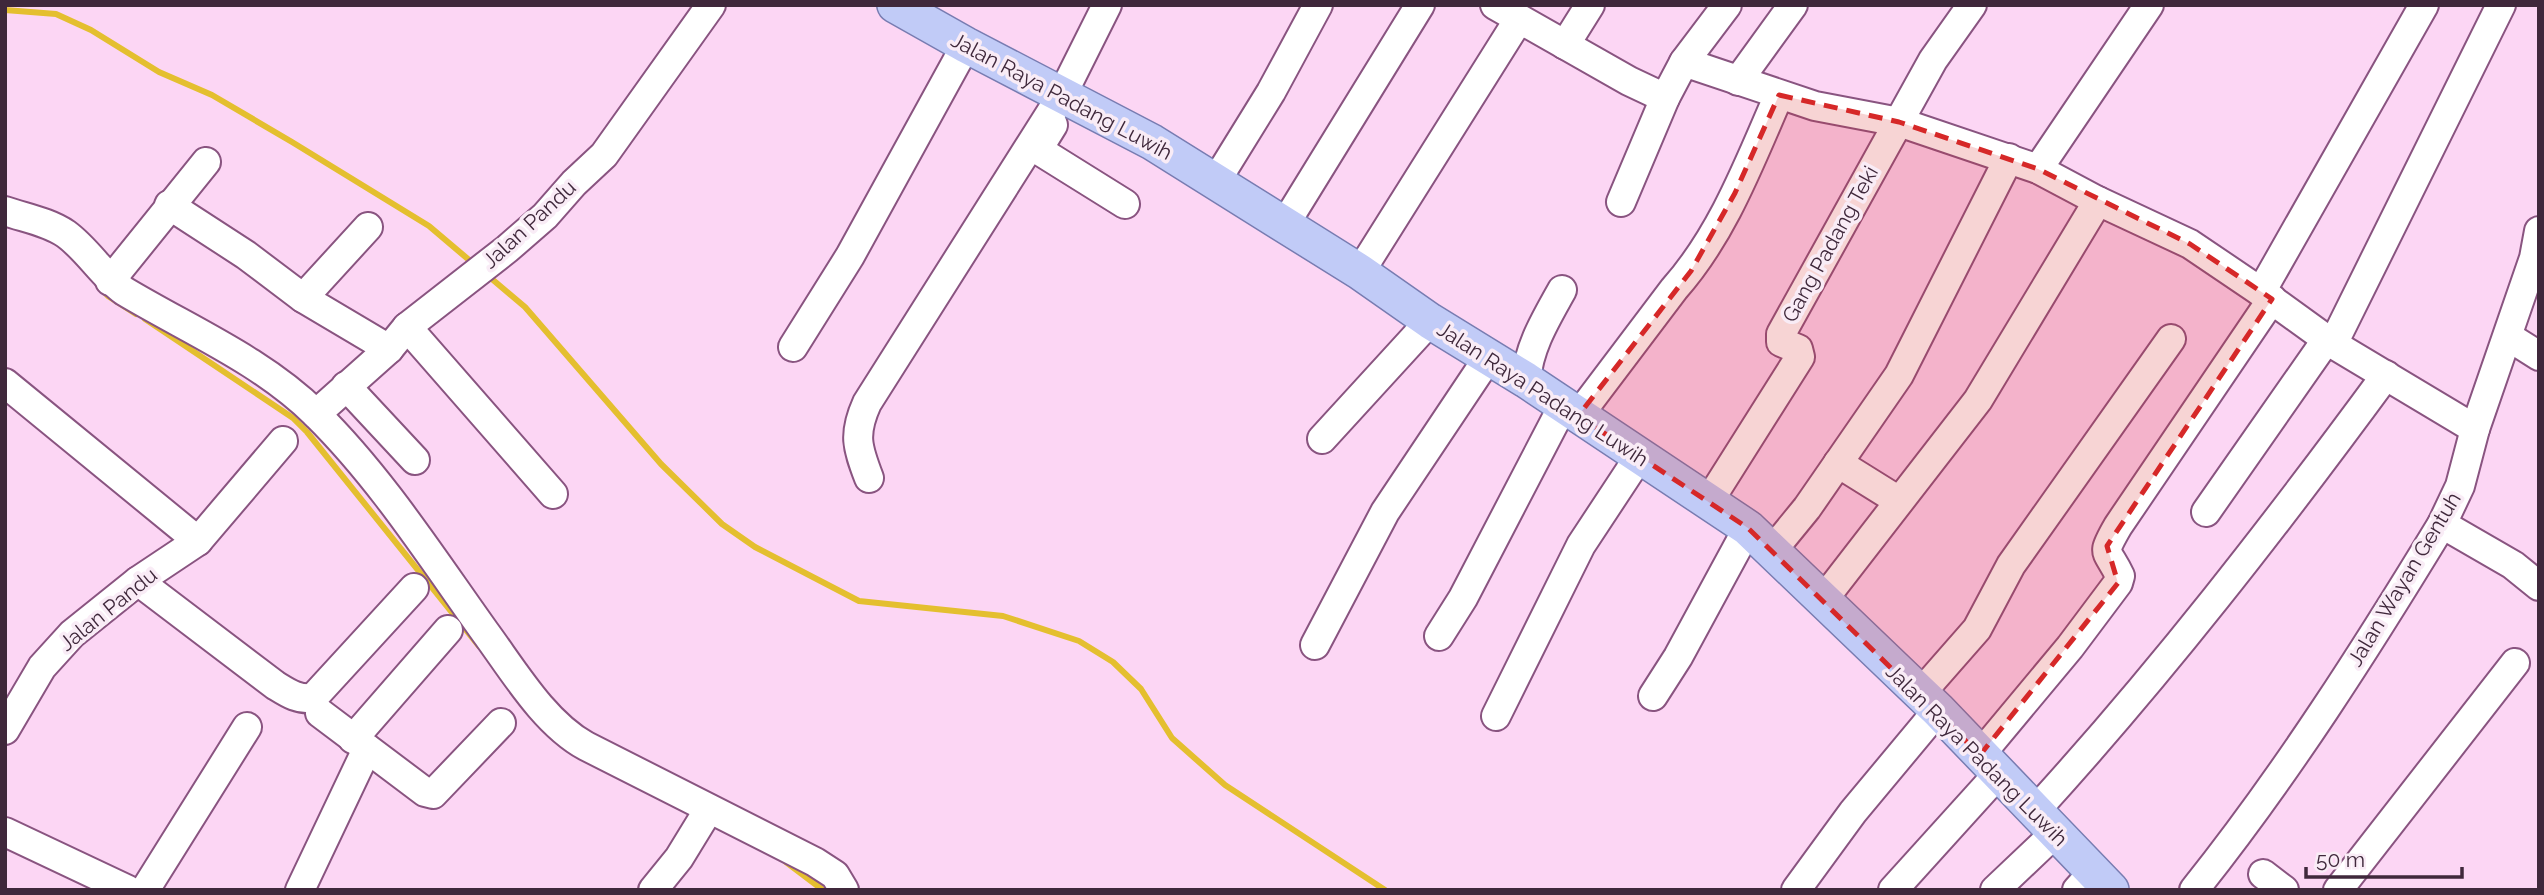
<svg xmlns="http://www.w3.org/2000/svg" width="2544" height="895" font-family="Raleway,sans-serif">
<style>
.lines{fill:none;stroke-linecap:round;stroke-linejoin:round}
.stream{stroke:#e4bf2f;stroke-width:6}
.minor-casing{stroke:#895480;stroke-width:32}
.major-casing{stroke:#787cb1;stroke-width:38}
.minor{stroke:#fff;stroke-width:28}
.major{stroke:#c1cbf7;stroke-width:35}
.marked{fill:#d62828;fill-opacity:0.2;stroke:#d62828;stroke-width:5;stroke-dasharray:14 9;stroke-linejoin:round}
.labels{text-anchor:middle;dominant-baseline:central;stroke-width:7;stroke-linejoin:round;paint-order:stroke}
.street-label{font-size:21px;fill:#3f283b;stroke:#f9ecf6}
</style>
<rect width="100%" height="100%" fill="#fcd6f4"/>
<g class="lines">
<g class="stream">
<polyline points="5,10 56,14 91,30 159,72 212,95 292,142 429,226 475,265"/>
<polyline points="486,274 525,307 661,464 722,524 755,547 859,601 1003,616 1079,641 1113,662 1141,689 1172,738 1225,785 1385,890"/>
<polyline points="100,287 108,296 136,314"/>
<polyline points="145,319 293,418 307,432 479,646"/>
<polyline points="786,862 823,890"/>
</g>
<defs>
<g id="minor">
<polyline points="1495,5 1629,81 1665,98 1684,62 1815,106 1899,122 2038,169 2098,201 2190,244 2261,292 2333,344 2475,429"/>
<polyline points="1565,45 1590,5"/>
<polyline points="1684,62 1727,5"/>
<polyline points="1738,81 1793,5"/>
<polyline points="1053,125 1040,146 1040,151 1125,204"/>
<polyline points="2038,169 2149,5"/>
<polyline points="1216,181 1271,92 1318,5"/>
<polyline points="1621,202 1665,98"/>
<polyline points="169,205 246,255 303,298 389,349"/>
<path d="M5,211C25,218 49,222 66,234C88,250 102,275 124,291C189,330 261,360 316,414C381,478 432,558 485,632C513,670 544,723 586,746L815,862L835,875L844,890"/>
<polyline points="1285,224 1420,5"/>
<polyline points="1360,272 1519,19"/>
<polyline points="110,281 206,162"/>
<polyline points="2261,292 2424,5"/>
<polyline points="303,298 368,227"/>
<polyline points="407,327 553,494"/>
<polyline points="2509,337 2539,356"/>
<polyline points="2333,344 2501,5"/>
<polyline points="793,347 850,256 966,45"/>
<path d="M1526,380C1529,346 1546,319 1562,290"/>
<polyline points="5,383 198,541"/>
<polyline points="346,386 415,460"/>
<polyline points="316,414 389,349 407,327 507,249 545,216 574,183 604,155 711,5"/>
<path d="M1578,416L1674,289C1723,234 1750,161 1779,95"/>
<polyline points="1322,439 1430,321"/>
<polyline points="1838,463 1899,501"/>
<path d="M869,478C857,447 853,434 867,403L1062,95L1107,5"/>
<polyline points="1709,501 1800,357 1798,349 1781,342 1781,334 1933,60 1972,5"/>
<polyline points="2206,512 2327,339"/>
<polyline points="2442,524 2513,565 2539,586"/>
<polyline points="1771,552 1807,508 1899,375 2009,158"/>
<path d="M138,581L275,685C288,693 298,700 313,698L414,588"/>
<polyline points="1823,600 1978,400 2098,201"/>
<polyline points="1439,636 1463,598 1563,406"/>
<polyline points="1315,645 1385,512 1488,358"/>
<polyline points="1920,694 1977,629 2011,565 2171,339"/>
<polyline points="1653,696 1678,657 1748,528"/>
<polyline points="320,713 425,792 433,794 501,723"/>
<polyline points="1496,716 1581,545 1639,457"/>
<polyline points="5,730 42,667 72,634 138,581 198,541 283,441"/>
<polyline points="353,739 448,630"/>
<path d="M1980,755L2070,647L2118,583L2120,576C2107,548 2100,557 2118,526L2272,299"/>
<path d="M2035,811C2161,673 2275,526 2386,375"/>
<polyline points="5,832 128,890"/>
<polyline points="2263,874 2284,890"/>
<polyline points="145,890 247,727"/>
<polyline points="300,890 367,749"/>
<polyline points="653,890 679,858 709,809"/>
<polyline points="1796,890 1853,812 1938,710"/>
<polyline points="1893,890 1998,774"/>
<polyline points="1995,890 2055,833"/>
<polyline points="2077,890 2093,872"/>
<path d="M2194,890C2286,775 2366,649 2442,524L2460,486L2475,429L2534,258L2539,231"/>
<polyline points="2338,890 2515,663"/>
</g>
<polyline id="major" points="895,5 966,45 1152,142 1360,272 1430,321 1526,380 1748,528 1938,710 2111,890"/>
</defs>
<use href="#minor" class="minor-casing"/>
<use href="#major" class="major-casing"/>
<use href="#minor" class="minor"/>
<use href="#major" class="major"/>
</g>
<path class="marked" d="M1779,95L1899,122L2038,169L2190,244L2272,299L2107,546L2118,583L1980,755L1748,528L1578,416L1691,271L1735,193Z"/>
<g class="labels">
<g class="street-label">
<text transform="translate(1062 96) rotate(28)">Jalan Raya Padang Luwih</text>
<text transform="translate(529 224) rotate(-43)">Jalan Pandu</text>
<text transform="translate(1830 244) rotate(-61)">Gang Padang Teki</text>
<text transform="translate(1543 394) rotate(33)">Jalan Raya Padang Luwih</text>
<text transform="translate(2404 579) rotate(-59)">Jalan Wayan Gentuh</text>
<text transform="translate(108 609) rotate(-39)">Jalan Pandu</text>
<text transform="translate(1977 755) rotate(45)">Jalan Raya Padang Luwih</text>
</g>
</g>
<rect width="2544" height="895" fill="none" stroke="#3f283b" stroke-width="14"/>
<path d="M2306 867v10h156v-10" fill="none" stroke="#3f283b" stroke-width="3.5"/>
<text x="2316" y="867" font-size="21" fill="#3f283b" stroke="#f9ecf6" stroke-width="5" paint-order="stroke">50 m</text>
</svg>
